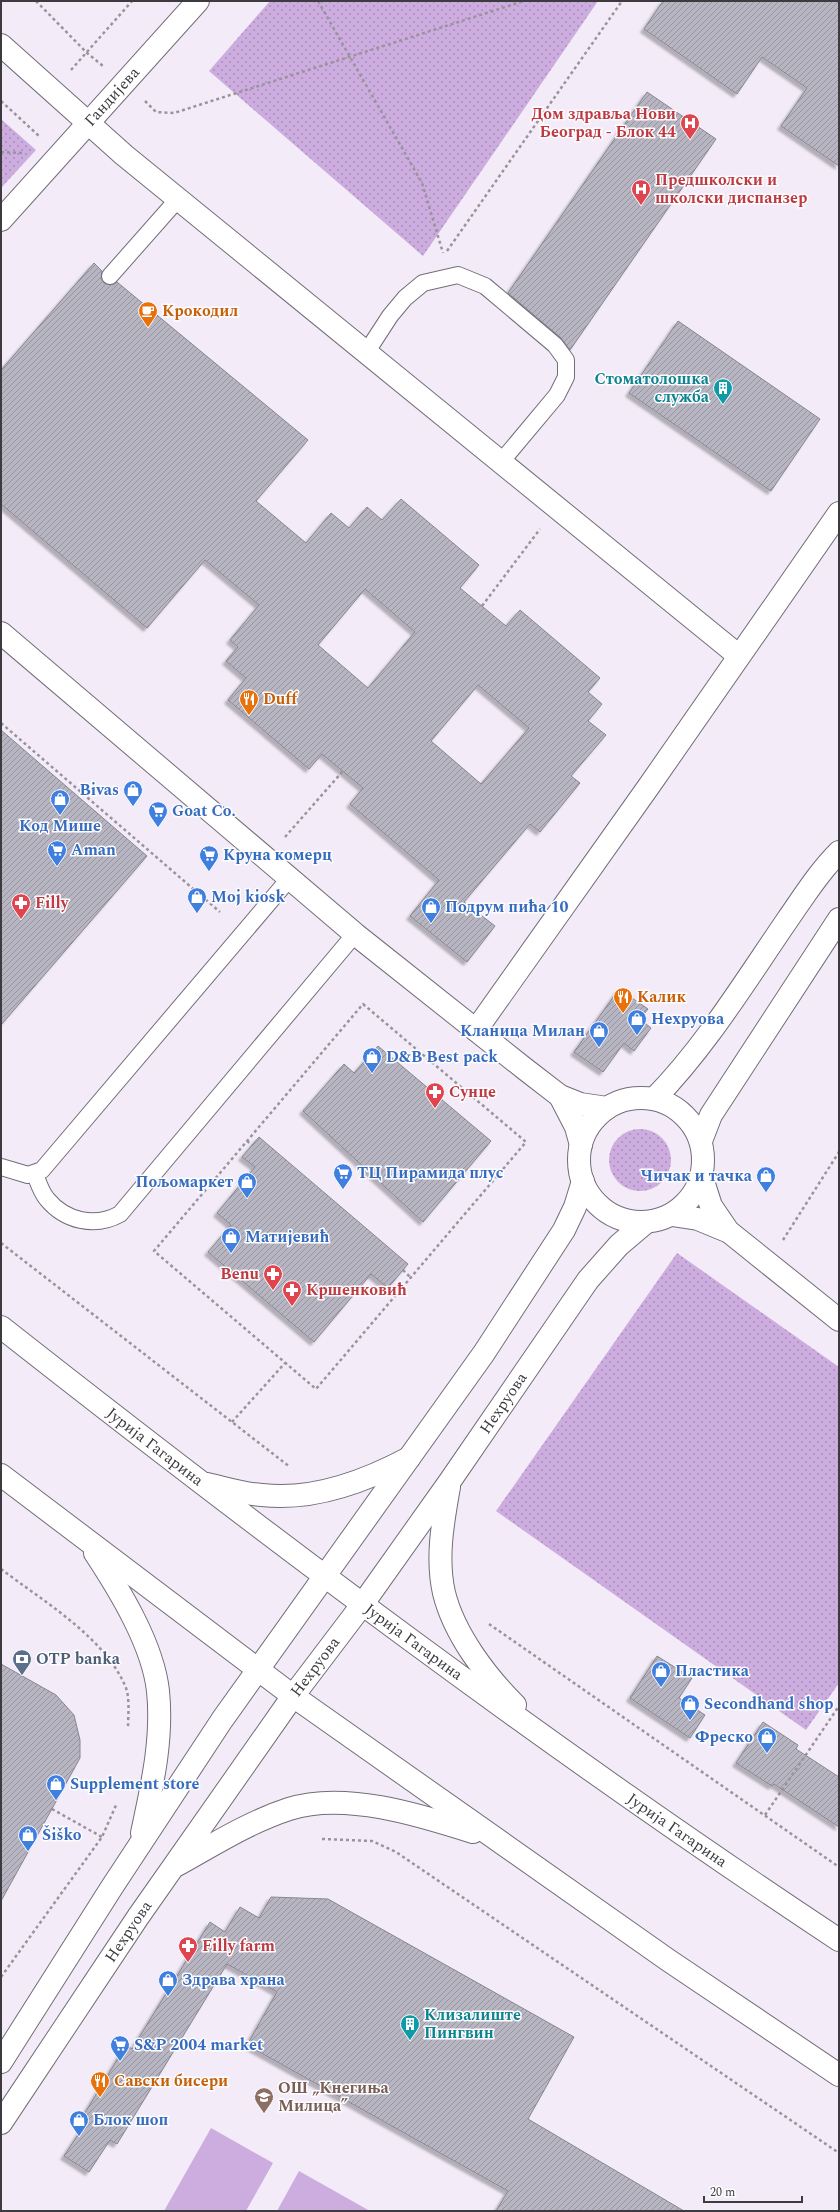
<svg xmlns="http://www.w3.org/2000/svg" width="840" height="2212" font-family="Spectral,serif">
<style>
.green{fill:url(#green-dots)}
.pitch{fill:#cdade0}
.building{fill:url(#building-hatch);stroke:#888692;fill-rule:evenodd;filter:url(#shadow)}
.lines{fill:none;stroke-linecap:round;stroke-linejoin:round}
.lane-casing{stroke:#736d78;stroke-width:18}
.street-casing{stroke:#736d78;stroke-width:24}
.secondary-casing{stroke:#736d78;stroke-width:24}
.path{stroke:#99949c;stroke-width:2.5;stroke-dasharray:3 3;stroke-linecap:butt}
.lane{stroke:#fff;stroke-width:16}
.street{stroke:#fff;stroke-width:22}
.secondary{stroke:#fff;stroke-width:22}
.labels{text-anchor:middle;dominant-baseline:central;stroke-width:3;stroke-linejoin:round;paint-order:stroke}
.street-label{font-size:16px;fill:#3e3b40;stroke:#fdfcfe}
.health-label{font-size:16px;font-weight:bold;fill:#be3a42;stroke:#fdfcfe;text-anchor:start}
.food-label{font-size:16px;font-weight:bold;fill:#c56008;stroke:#fdfcfe;text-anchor:start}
.culture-label{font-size:16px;font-weight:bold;fill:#0d838f;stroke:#fdfcfe;text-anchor:end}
.shop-label{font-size:16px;font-weight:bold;fill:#366cbe;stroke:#fdfcfe;text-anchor:start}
.service-label{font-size:16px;font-weight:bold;fill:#4e5e75;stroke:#fdfcfe;text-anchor:start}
.education-label{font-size:16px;font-weight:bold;fill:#785e54;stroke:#fdfcfe;text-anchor:start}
</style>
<defs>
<pattern id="green-dots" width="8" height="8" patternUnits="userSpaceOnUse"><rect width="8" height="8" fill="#cdade0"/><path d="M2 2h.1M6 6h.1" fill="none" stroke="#a88eb7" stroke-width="1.8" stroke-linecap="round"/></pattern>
<pattern id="building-hatch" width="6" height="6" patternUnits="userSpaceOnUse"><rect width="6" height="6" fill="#b7b5c2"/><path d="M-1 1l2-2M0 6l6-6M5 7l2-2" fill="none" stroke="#96949f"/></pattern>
<filter id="shadow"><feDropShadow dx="-3.5" dy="3.5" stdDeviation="1" flood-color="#0004"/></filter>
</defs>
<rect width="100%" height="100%" fill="#f3ecf8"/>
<g class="green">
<polygon points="270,1 598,1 423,256 209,71"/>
<polygon points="1,119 36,150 1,188"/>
<circle cx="640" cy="1160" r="31"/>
<polygon points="677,1253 839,1367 839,1683 806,1730 496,1511"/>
</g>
<g class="pitch">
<polygon points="211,2128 273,2163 246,2211 164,2211"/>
<polygon points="299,2171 370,2211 277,2211"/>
</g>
<g class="building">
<polygon points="663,1 839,1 839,166 781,126 807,88 762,57 737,94 644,29"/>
<polygon points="647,92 716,139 570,350 561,338 508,293"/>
<path d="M94,263L102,271L101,279L104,283L113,285L117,282L308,440L256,501L306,543L331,513L349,528L367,507L382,520L401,499L479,565L460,588L506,626L520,610L600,678L588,692L602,704L588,721L606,735L571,776L580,783L540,832L530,824L464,902L495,926L467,962L410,916L439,880L350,804L363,788L322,754L309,769L228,700L246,678L226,661L238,647L230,640L259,605L205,560L147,628L1,504V370ZM365,589L415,632L368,688L318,645ZM478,685L529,728L481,784L431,741Z"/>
<polygon points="678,321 820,419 771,491 629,393"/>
<polygon points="1,730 147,856 1,1025"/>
<polygon points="619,989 648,1009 640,1019 651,1028 634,1051 624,1043 603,1072 574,1052"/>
<polygon points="378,1046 491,1141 423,1222 303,1111 344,1064 354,1073"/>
<polygon points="259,1137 408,1264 388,1288 371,1274 314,1342 208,1252 231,1225 217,1213 255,1167 242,1157"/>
<polygon points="657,1656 692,1678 679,1698 705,1715 690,1738 630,1698"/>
<polygon points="1,1664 56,1695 74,1715 80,1740 80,1758 1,1901"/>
<polygon points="763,1722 798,1745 796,1749 839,1777 839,1827 774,1784 772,1786 736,1763"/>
<polygon points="271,1897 328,1899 574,2037 528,2119 684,2211 496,2211 508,2191 247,2045 277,1992 227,1964 117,2144 110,2140 89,2172 64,2156 85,2124 80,2121 126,2045 132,2049 210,1922 225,1932 240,1907 259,1918"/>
</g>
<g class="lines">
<defs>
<g id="lane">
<polyline points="110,276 178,199"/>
<polyline points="366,353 390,316 405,298 423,283 458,275 485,286 555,345 566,360 566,377 557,395 501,462"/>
<polyline points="1,1167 28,1175 42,1170 289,879"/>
<path d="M35,1174C38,1182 41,1192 47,1199C65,1221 95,1228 120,1214L355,934"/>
</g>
<g id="street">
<polyline points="1,45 124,155 739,656"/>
<path id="s1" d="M1,220L198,1"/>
<polyline points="1,633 355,934 525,1069 560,1096 580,1104 607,1108"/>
<polyline points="476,1030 649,786 839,513"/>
<polyline points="560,1096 576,1127 581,1145"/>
<polyline points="702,1178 711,1206 728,1231 839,1320"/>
<polyline points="672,1215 698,1219 727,1231"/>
</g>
<g id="secondary">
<circle cx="641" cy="1160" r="62"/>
<path d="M654,1099C706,1046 746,980 788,919C804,896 819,872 839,852"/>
<polyline points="701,1141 711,1115 839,919"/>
<path id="s2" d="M1,1327C273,1541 550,1749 839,1940"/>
<polyline points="1,1475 293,1696 668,1960 839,2075"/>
<path d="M207,1484C225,1488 243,1494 262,1495C313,1501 364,1482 409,1458"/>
<path d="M449,1487C443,1521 436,1558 444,1593C454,1634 486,1676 515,1705"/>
<path d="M95,1553C120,1591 153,1645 158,1691C163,1739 152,1786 142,1833"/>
<path d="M177,1865C213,1845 249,1822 289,1809C344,1791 420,1815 473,1832"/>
<polyline points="1,2062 112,1887 222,1720 484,1353 564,1230 575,1207 583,1181"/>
<path id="s3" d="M1,2123L138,1917L293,1696L362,1605L450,1481L588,1280L619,1245L645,1223"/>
</g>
</defs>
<use href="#lane" class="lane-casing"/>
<use href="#street" class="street-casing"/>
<use href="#secondary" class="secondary-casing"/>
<g class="path">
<polyline points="36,1 87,53 103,66"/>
<polyline points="318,1 422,183 443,253"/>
<polyline points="71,70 132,1"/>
<polyline points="1,101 39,136"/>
<polyline points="145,101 156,112 174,113 524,1"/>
<polyline points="1,152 22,153"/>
<polyline points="447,251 622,1"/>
<polyline points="482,606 540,529"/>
<polyline points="1,723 220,912"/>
<polyline points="285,837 343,771"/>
<polygon points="363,1004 526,1142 316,1389 154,1251"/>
<polyline points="247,1141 252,1145"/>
<polyline points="783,1240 839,1152"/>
<polyline points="1,1243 290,1467"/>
<polyline points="403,1270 411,1278"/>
<polyline points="232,1422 285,1363"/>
<path d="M1,1569C43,1601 106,1638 126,1688C130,1699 128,1716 128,1728"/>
<polyline points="489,1624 839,1867"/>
<polyline points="52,1809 102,1837"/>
<polyline points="765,1815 839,1706"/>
<polyline points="322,1839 372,1841 396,1852 839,2153"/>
<polyline points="1,1977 102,1837 117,1803"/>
</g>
<use href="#lane" class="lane"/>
<use href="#street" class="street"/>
<use href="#secondary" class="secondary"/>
</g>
<defs>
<symbol id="hospital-pin" viewBox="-11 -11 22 30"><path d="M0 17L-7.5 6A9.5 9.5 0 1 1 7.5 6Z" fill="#e0444e" stroke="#fdfcfe"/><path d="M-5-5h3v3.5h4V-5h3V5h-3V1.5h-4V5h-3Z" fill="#fff"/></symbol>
<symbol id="cafe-pin" viewBox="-11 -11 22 30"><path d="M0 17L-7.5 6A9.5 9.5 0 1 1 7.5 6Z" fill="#e8710a" stroke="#fdfcfe"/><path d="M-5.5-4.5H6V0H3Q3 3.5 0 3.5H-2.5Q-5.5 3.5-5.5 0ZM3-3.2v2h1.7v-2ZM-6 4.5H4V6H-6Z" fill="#fff"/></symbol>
<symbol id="building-pin" viewBox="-11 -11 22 30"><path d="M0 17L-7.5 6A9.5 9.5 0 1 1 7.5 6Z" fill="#0f9aa8" stroke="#fdfcfe"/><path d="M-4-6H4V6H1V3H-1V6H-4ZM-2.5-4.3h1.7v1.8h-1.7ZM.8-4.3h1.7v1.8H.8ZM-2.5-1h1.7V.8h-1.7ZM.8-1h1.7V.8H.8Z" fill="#fff"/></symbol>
<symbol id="restaurant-pin" viewBox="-11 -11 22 30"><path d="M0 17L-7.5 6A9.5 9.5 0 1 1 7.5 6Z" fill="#e8710a" stroke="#fdfcfe"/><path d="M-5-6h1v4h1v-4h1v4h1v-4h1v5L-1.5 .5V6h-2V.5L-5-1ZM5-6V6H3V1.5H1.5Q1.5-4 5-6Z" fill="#fff"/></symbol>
<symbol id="shop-pin" viewBox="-11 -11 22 30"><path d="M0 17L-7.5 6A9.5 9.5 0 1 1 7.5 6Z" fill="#3f7fe0" stroke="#fdfcfe"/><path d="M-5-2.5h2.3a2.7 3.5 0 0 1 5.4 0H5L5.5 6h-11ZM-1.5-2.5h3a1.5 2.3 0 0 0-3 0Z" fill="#fff"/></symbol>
<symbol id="supermarket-pin" viewBox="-11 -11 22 30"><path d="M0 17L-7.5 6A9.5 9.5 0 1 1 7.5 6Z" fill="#3f7fe0" stroke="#fdfcfe"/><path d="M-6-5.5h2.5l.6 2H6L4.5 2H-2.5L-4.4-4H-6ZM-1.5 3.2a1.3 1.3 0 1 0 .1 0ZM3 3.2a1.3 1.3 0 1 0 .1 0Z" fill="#fff"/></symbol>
<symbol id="pharmacy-pin" viewBox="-11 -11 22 30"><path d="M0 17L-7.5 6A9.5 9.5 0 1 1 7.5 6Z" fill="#e0444e" stroke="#fdfcfe"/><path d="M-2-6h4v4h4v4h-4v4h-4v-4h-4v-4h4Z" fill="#fff"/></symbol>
<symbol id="bank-pin" viewBox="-11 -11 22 30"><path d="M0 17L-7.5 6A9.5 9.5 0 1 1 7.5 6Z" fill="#5c6f8a" stroke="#fdfcfe"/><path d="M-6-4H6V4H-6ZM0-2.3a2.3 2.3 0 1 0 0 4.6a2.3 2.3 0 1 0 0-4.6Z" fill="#fff"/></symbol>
<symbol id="school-pin" viewBox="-11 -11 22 30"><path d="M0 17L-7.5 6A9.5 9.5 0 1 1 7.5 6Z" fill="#8d6e63" stroke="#fdfcfe"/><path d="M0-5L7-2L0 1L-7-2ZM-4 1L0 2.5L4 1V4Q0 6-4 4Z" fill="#fff"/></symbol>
</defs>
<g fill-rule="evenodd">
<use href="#hospital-pin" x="679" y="112" width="22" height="30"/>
<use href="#hospital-pin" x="630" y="178" width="22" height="30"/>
<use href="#cafe-pin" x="137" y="300" width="22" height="30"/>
<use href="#building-pin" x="712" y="377" width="22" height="30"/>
<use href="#restaurant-pin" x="238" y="688" width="22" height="30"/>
<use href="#shop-pin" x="122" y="779" width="22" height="30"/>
<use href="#shop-pin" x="49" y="788" width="22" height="30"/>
<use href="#supermarket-pin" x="147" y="800" width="22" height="30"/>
<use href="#supermarket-pin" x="46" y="839" width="22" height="30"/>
<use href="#supermarket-pin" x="198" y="844" width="22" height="30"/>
<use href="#shop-pin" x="186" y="886" width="22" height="30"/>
<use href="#pharmacy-pin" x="10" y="892" width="22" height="30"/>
<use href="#shop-pin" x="420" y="896" width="22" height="30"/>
<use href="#restaurant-pin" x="612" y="986" width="22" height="30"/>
<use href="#shop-pin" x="626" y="1008" width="22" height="30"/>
<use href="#shop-pin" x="588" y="1020" width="22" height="30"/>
<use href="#shop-pin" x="361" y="1046" width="22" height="30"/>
<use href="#pharmacy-pin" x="424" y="1081" width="22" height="30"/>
<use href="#supermarket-pin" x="332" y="1162" width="22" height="30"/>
<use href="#shop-pin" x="755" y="1165" width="22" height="30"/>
<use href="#shop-pin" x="236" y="1171" width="22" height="30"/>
<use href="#shop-pin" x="220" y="1226" width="22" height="30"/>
<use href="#pharmacy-pin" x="262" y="1263" width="22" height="30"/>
<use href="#pharmacy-pin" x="281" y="1279" width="22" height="30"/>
<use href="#bank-pin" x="11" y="1648" width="22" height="30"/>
<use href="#shop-pin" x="650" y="1660" width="22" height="30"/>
<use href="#shop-pin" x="679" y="1693" width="22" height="30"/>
<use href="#shop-pin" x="756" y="1726" width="22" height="30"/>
<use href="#shop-pin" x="45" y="1773" width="22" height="30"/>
<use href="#shop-pin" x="17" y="1824" width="22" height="30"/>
<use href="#pharmacy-pin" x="177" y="1935" width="22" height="30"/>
<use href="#shop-pin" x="157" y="1969" width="22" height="30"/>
<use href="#building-pin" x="399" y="2013" width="22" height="30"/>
<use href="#supermarket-pin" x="109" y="2034" width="22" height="30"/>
<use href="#restaurant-pin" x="89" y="2070" width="22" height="30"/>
<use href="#school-pin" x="253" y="2086" width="22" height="30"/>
<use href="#shop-pin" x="68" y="2109" width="22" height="30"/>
</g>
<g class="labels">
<g class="street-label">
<text stroke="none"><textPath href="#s1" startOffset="166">Гандијева</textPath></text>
<text stroke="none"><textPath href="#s3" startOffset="878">Нехруова</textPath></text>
<text stroke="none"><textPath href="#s2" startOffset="195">Јурија Гагарина</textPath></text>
<text stroke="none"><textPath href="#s2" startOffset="519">Јурија Гагарина</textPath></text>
<text stroke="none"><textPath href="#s3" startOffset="554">Нехруова</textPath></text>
<text stroke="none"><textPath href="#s2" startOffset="843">Јурија Гагарина</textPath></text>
<text stroke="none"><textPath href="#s3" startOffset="230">Нехруова</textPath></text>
</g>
<g class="health-label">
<text x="676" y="114" text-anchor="end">Дом здравља Нови<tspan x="676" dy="18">Београд - Блок 44</tspan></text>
<text x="655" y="180">Предшколски и<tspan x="655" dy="18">школски диспанзер</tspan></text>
<text x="35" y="903">Filly</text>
<text x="449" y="1092">Сунце</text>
<text x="259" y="1274" text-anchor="end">Benu</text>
<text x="306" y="1290">Кршенковић</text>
<text x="202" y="1946">Filly farm</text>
</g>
<g class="food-label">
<text x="162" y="311">Крокодил</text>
<text x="263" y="699">Duff</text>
<text x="637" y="997">Калик</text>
<text x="114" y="2081">Савски бисери</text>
</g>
<g class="culture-label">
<text x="709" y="379">Стоматолошка<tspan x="709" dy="18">служба</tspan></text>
<text x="424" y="2015" text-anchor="start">Клизалиште<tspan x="424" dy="18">Пингвин</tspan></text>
</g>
<g class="shop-label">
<text x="119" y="790" text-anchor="end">Bivas</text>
<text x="172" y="811">Goat Co.</text>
<text x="60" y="826" text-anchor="middle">Код Мише</text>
<text x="71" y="850">Aman</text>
<text x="223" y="855">Круна комерц</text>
<text x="211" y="897">Moj kiosk</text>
<text x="445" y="907">Подрум пића 10</text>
<text x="651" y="1019">Нехруова</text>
<text x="585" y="1031" text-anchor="end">Кланица Милан</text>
<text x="386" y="1057">D&amp;B Best pack</text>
<text x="357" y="1173">ТЦ Пирамида плус</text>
<text x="752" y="1176" text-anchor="end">Чичак и тачка</text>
<text x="233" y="1182" text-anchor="end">Пољомаркет</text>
<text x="245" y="1237">Матијевић</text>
<text x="675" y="1671">Пластика</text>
<text x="704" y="1704">Secondhand shop</text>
<text x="753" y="1737" text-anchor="end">Фреско</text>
<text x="70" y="1784">Supplement store</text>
<text x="42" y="1835">Šiško</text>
<text x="182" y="1980">Здрава храна</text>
<text x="134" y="2045">S&amp;P 2004 market</text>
<text x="93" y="2120">Блок шоп</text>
</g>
<g class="service-label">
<text x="36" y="1659">OTP banka</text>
</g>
<g class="education-label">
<text x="278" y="2088">ОШ „Кнегиња<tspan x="278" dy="18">Милица”</tspan></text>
</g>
</g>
<rect width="840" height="2212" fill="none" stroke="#3e3b40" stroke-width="4"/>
<path d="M704 2196v6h98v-6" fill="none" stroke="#3e3b40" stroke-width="2"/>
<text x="710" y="2196" font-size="12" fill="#3e3b40" stroke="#fdfcfe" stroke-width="3" paint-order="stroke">20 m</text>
</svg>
